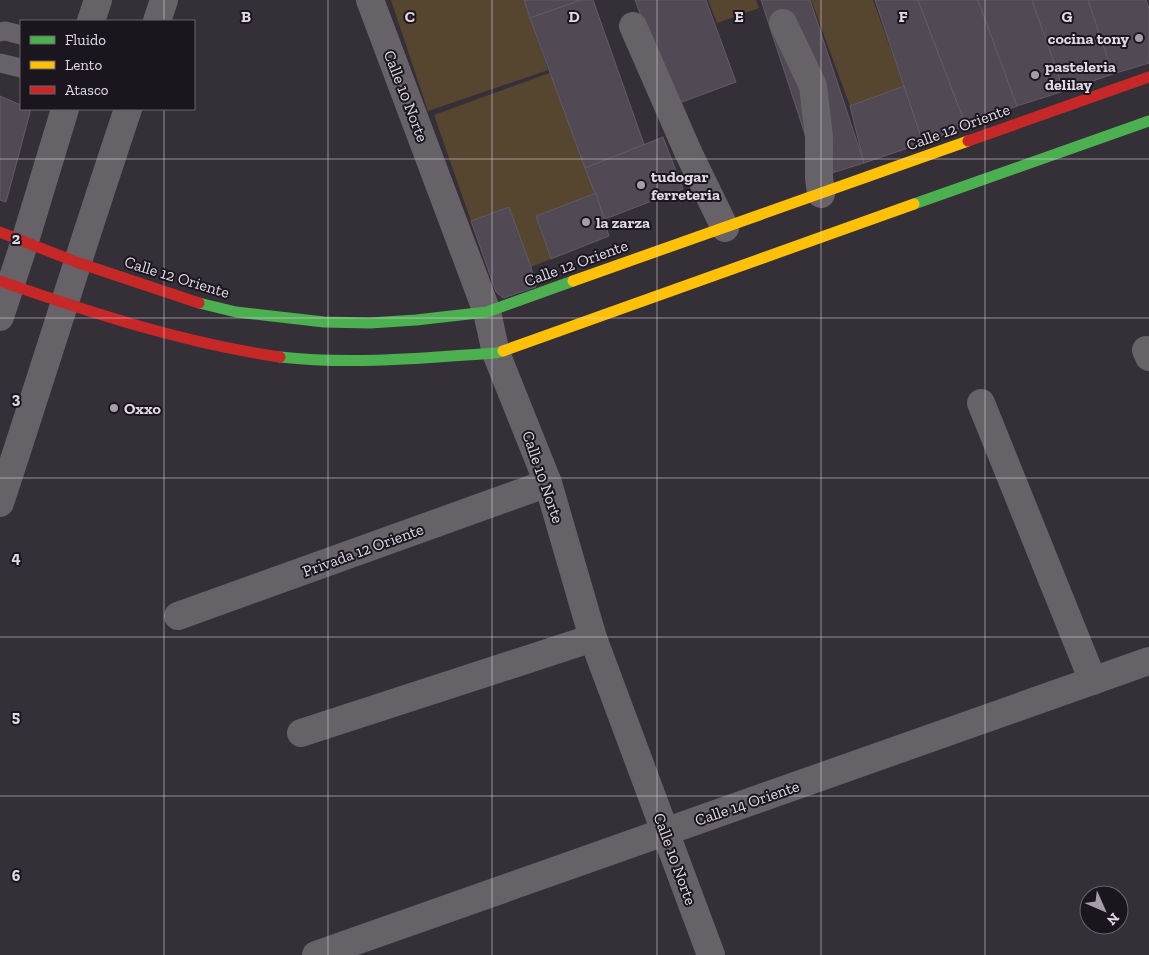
<svg xmlns="http://www.w3.org/2000/svg" width="1149" height="955" font-family="'Zilla Slab',serif">
<style>
.green{fill:#564630}
.building{fill:#514a55;stroke:#605c63}
.lines{fill:none;stroke-linecap:round;stroke-linejoin:round}
.lane{stroke:#666267;stroke-width:19}
.street{stroke:#666267;stroke-width:28}
.fast{stroke:#4caf50;stroke-width:11}
.slow{stroke:#ffc107;stroke-width:11}
.jam{stroke:#c62828;stroke-width:11}
.grid{fill:none;stroke:#e1dae5;stroke-width:1;stroke-opacity:0.55}
.poi-dot{fill:#a59ea8;stroke:#1b161d;stroke-width:2}
.labels{text-anchor:middle;dominant-baseline:central;stroke-width:4;stroke-linejoin:round;paint-order:stroke}
.poi-label{font-size:16px;font-weight:bold;fill:#e1dae5;stroke:#1b161d;text-anchor:start}
.street-label{font-size:16px;fill:#e1dae5;stroke:#1b161d}
.grid-label{font-size:16px;text-anchor:middle;font-weight:bold;fill:#e1dae5;stroke:#1b161d;stroke-width:4;stroke-linejoin:round;paint-order:stroke}
</style>
<rect width="100%" height="100%" fill="#352f38"/>
<g class="green">
<polygon points="391,0 524,0 548,70 428,111"/>
<polygon points="708,0 756,0 759,8 717,23"/>
<polygon points="811,0 873,0 904,86 850,106"/>
<polygon points="552,72 596,193 536,216 551,259 531,267 509,207 471,221 434,115"/>
</g>
<g class="building">
<polygon points="524,0 581,0 530,18"/>
<polygon points="581,0 593,0 645,147 585,168 530,18"/>
<polygon points="635,0 706,0 736,82 674,105"/>
<polygon points="761,0 810,0 864,163 819,177"/>
<polygon points="875,0 918,0 966,126 923,143"/>
<polygon points="918,0 978,0 1017,106 966,126"/>
<polygon points="978,0 1032,0 1064,91 1017,106"/>
<polygon points="1032,0 1088,0 1113,74 1064,91"/>
<polygon points="1088,0 1146,0 1149,9 1149,63 1113,74"/>
<polygon points="904,86 923,143 864,163 850,106"/>
<polygon points="0,96 21,105 21,109 31,109 6,202 0,200"/>
<polygon points="663,137 683,189 605,219 585,168"/>
<polygon points="596,193 609,236 551,259 536,216"/>
<polygon points="509,207 531,267 536,287 503,298 496,292 471,221"/>
</g>
<g class="lines">
<g class="lane">
<polyline points="0,32 5,31 21,35"/>
<polyline points="0,63 21,68"/>
</g>
<g class="street">
<polyline points="370,0 487,312 496,353 548,483 593,638 711,955"/>
<polyline points="91,21 98,0"/>
<polyline points="157,21 164,0"/>
<polyline points="783,23 813,86 819,137 819,177 821,194"/>
<polyline points="633,26 689,154 725,228"/>
<polyline points="0,317 25,241 65,109"/>
<polyline points="1146,350 1149,357"/>
<polyline points="981,403 1093,681"/>
<path d="M0,503C43,372 84,240 128,109"/>
<polyline points="178,616 548,483"/>
<polyline points="301,733 593,638"/>
<polyline points="316,955 1149,661"/>
</g>
<g class="fast">
<polyline points="914,204 1149,121"/>
<polyline points="199,303 236,312 324,322 370,323 416,320 487,312 573,281"/>
<path d="M280,357C352,365 424,358 496,353L503,351"/>
</g>
<g class="slow">
<polyline points="573,281 968,141"/>
<polyline points="503,351 914,204"/>
</g>
<g class="jam">
<polyline points="968,141 1149,77"/>
<polyline points="0,232 76,262 199,303"/>
<path d="M0,281C91,313 184,343 280,357"/>
</g>
</g>
<path class="grid" d="M164,0V21M328,0V955M492,0V955M657,0V955M821,0V955M985,0V955M164,109V955M0,159H1149M0,318H1149M0,478H1149M0,637H1149M0,796H1149"/>
<g class="poi-dot">
<circle cx="1139" cy="38" r="5"/>
<circle cx="1035" cy="75" r="5"/>
<circle cx="641" cy="185" r="5"/>
<circle cx="586" cy="222" r="5"/>
<circle cx="114" cy="408" r="5"/>
</g>
<g class="labels">
<g class="poi-label">
<text x="1129" y="38" text-anchor="end">cocina tony</text>
<text x="1045" y="66">pasteleria<tspan x="1045" dy="18">delilay</tspan></text>
<text x="651" y="176">tudogar<tspan x="651" dy="18">ferreteria</tspan></text>
<text x="596" y="222">la zarza</text>
<text x="124" y="408">Oxxo</text>
</g>
<g class="street-label">
<text transform="translate(406 96) rotate(69)">Calle 10 Norte</text>
<text transform="translate(958 127) rotate(-20)">Calle 12 Oriente</text>
<text transform="translate(576 263) rotate(-20)">Calle 12 Oriente</text>
<text transform="translate(177 277) rotate(17)">Calle 12 Oriente</text>
<text transform="translate(543 477) rotate(71)">Calle 10 Norte</text>
<text transform="translate(363 550) rotate(-20)">Privada 12 Oriente</text>
<text transform="translate(747 803) rotate(-19)">Calle 14 Oriente</text>
<text transform="translate(675 859) rotate(70)">Calle 10 Norte</text>
</g>
</g>
<g class="grid-label">
<text x="246" y="22">B</text>
<text x="410" y="22">C</text>
<text x="574" y="22">D</text>
<text x="739" y="22">E</text>
<text x="903" y="22">F</text>
<text x="1067" y="22">G</text>
<text x="16" y="244">2</text>
<text x="16" y="404">3</text>
<text x="16" y="563">4</text>
<text x="16" y="722">5</text>
<text x="16" y="881">6</text>
</g>
<rect x="20" y="20" width="175" height="90" fill="#1b161d" stroke="#6a646d"/>
<rect x="30" y="36" width="25" height="8" fill="#4caf50" stroke="#6a646d"/>
<text x="65" y="45" font-size="15" fill="#e1dae5">Fluido</text>
<rect x="30" y="61" width="25" height="8" fill="#ffc107" stroke="#6a646d"/>
<text x="65" y="70" font-size="15" fill="#e1dae5">Lento</text>
<rect x="30" y="86" width="25" height="8" fill="#c62828" stroke="#6a646d"/>
<text x="65" y="95" font-size="15" fill="#e1dae5">Atasco</text>
<g transform="translate(1104 910) rotate(135)"><circle r="24" fill="#1b161d" stroke="#6a646d"/>
<path d="M0-4L9 19L0 12L-9 19Z" fill="#a59ea8"/>
<text y="-8" font-size="14" font-weight="bold" text-anchor="middle" fill="#e1dae5">N</text>
</g>
</svg>
